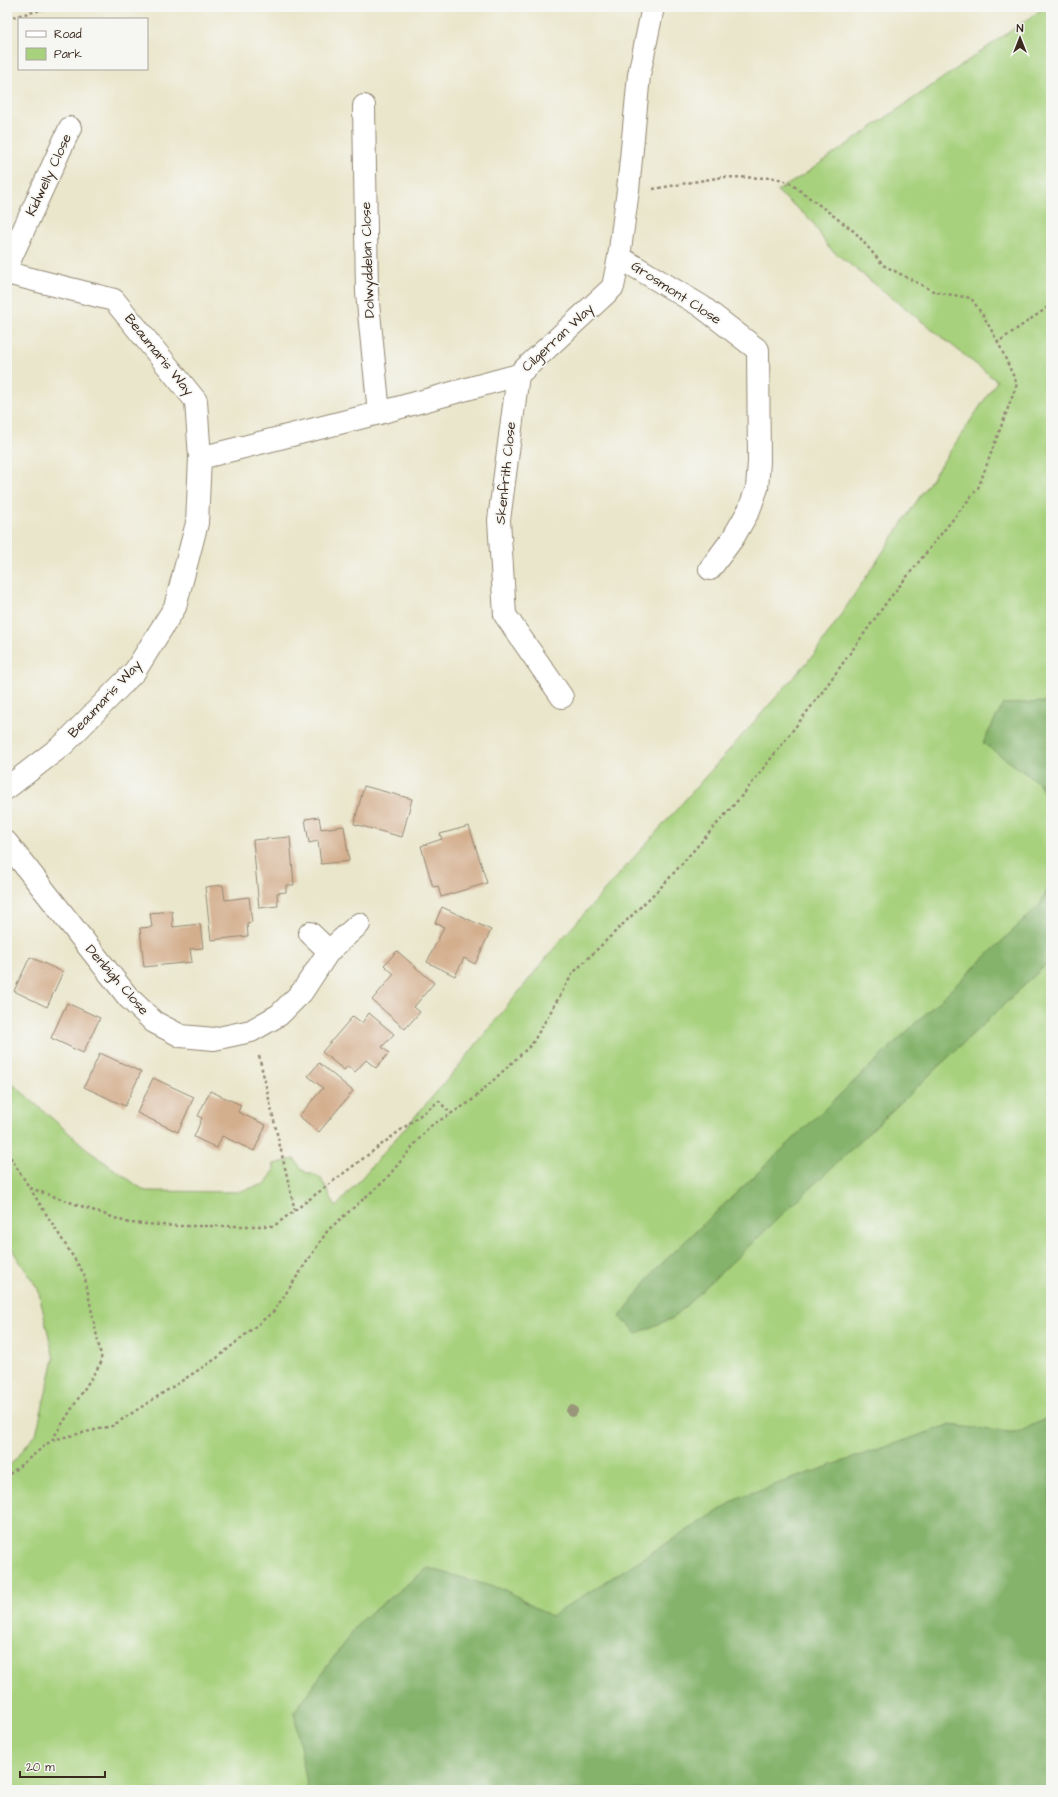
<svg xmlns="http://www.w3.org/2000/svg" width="1058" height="1797" font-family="'Architects Daughter',sans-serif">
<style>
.green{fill:#a7d17d;stroke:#717e4e}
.forest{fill:#85b36c;stroke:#606e45}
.building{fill:#d4af8e}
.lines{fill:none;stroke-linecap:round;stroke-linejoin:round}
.minor-casing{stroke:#928874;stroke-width:24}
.path{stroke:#928874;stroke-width:2.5;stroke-dasharray:3 3;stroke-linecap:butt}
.minor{stroke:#fff;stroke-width:22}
.tree{fill:#999679}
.labels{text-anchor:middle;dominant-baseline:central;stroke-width:3.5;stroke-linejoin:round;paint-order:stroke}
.street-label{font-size:14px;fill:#3b2a1e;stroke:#f6f6f2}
</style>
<rect width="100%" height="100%" fill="#f6f6f2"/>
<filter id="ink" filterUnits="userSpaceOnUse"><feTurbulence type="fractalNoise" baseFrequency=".025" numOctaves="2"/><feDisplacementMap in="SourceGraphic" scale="8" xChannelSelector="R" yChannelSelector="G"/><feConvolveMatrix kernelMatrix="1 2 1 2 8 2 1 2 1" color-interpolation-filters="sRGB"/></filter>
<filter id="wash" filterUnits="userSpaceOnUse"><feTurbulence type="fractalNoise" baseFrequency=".012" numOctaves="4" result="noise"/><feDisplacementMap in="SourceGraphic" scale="16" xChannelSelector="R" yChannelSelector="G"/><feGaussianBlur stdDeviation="0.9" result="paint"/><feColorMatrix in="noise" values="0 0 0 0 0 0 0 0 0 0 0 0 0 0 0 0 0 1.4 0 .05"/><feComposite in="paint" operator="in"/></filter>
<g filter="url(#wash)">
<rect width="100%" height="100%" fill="#eae6cb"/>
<polygon class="green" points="1045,7 1051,7 1051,1790 7,1790 7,1469 36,1434 54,1359 38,1289 7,1242 7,1079 93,1154 145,1191 237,1192 265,1184 274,1171 274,1164 294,1159 305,1172 320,1177 336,1207 453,1073 560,941 816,652 997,381 828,247 812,221 777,191 802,176"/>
<g class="forest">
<polygon points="1047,702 1051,704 1051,808 1039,783 983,743 1003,704"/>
<polygon points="1051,882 1051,960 673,1318 637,1333 620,1317 654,1271 1040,905"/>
<polygon points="1051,1416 1051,1790 308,1790 294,1712 360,1621 428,1568 508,1591 551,1616 742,1496 949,1425 1017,1433"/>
</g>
<g id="blocks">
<g class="building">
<polygon points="364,786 412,799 402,837 354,824"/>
<polygon points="319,817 321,829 344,826 349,861 321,864 318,841 309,843 305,819"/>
<polygon points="469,826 487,883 441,897 438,886 433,887 421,846 442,839 440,834"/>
<polygon points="290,837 294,885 286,885 286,892 277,893 278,906 259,908 253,840"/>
<polygon points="223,885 225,900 249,897 252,922 247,923 248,936 211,940 205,887"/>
<polygon points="442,907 491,930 475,964 464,958 455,976 427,962 444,927 435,923"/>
<polygon points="172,911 173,927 200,924 203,948 190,949 192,962 144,967 140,928 152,927 150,913"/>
<polygon points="397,951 434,983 414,1007 420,1012 405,1029 372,1000 394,974 384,965"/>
<polygon points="30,957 63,972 47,1007 14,991"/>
<polygon points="67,1003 100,1018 83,1053 51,1038"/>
<polygon points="369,1013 394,1034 382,1047 389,1053 376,1068 366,1060 355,1072 348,1066 344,1070 322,1052 353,1016 362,1023"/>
<polygon points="100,1053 141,1072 125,1106 84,1087"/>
<polygon points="319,1063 353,1091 319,1132 299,1116 323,1088 308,1076"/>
<polygon points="153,1078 194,1097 178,1132 137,1113"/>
<polygon points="210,1091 241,1105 238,1112 266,1125 254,1151 222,1136 217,1148 194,1137 202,1118 198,1116"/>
</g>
</g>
</g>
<g filter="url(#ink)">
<use href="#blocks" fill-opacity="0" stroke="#928874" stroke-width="1"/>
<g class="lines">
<defs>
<g id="minor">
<polyline points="364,106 367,293 379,413"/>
<polyline points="619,257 701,306 758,350 759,462 757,488 749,510 733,538 710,569"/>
<polyline points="7,266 70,128"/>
<polyline points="7,273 114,300 196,401 200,458 197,523 175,607 135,671 64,744 7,788"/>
<polyline points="518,375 499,520 505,615 562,697"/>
<polyline points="200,458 379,413 518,375 613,287 619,257 628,190 639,75 653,7"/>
<polyline points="7,843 128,997 154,1022 181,1036 214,1039 251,1031 279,1015 302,992 329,951 359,924"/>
<polyline points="310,933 329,951"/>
</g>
</defs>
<use href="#minor" class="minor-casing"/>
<g class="path">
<polyline points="620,7 626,12"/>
<polyline points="7,18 55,7"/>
<polyline points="653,189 722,177 776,178 790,183 855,232 883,265 935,292 971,298 984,317 998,342 1051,305"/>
<polyline points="259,1056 295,1211"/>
<polyline points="7,1152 84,1274 102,1361 52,1440 7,1476"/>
<polyline points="30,1188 129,1223 178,1226 274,1226 439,1101 451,1114"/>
<polyline points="52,1440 112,1426 217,1358 274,1311 328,1230 385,1180 429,1127 470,1102 532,1044 573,973 665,883 745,792 820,695 889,599 978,488 1017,384 998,342"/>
</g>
<use href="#minor" class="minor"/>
</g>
<circle class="tree" cx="572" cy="1411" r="6"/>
</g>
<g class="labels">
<g class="street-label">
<text transform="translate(49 175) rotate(-65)">Kidwelly Close</text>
<text transform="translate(368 260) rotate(-92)">Dolwyddelan Close</text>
<text transform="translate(676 293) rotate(33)">Grosmont Close</text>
<text transform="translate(558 338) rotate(-43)">Cilgerran Way</text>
<text transform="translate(159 355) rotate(51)">Beaumaris Way</text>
<text transform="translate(506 473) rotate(-84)">Skenfrith Close</text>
<text transform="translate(105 699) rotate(-47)">Beaumaris Way</text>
<text transform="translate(117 980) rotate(49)">Denbigh Close</text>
</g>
</g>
<rect width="1058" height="1797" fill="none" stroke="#f6f6f2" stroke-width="24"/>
<rect x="18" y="18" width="130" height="52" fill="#f6f6f2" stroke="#aba49d"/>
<rect x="26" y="31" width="20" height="6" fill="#ffffff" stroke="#aba49d"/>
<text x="54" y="38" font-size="12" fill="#3b2a1e">Road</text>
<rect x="26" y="48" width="20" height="12" fill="#a7d17d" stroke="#aba49d"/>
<text x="54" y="58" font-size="12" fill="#3b2a1e">Park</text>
<g transform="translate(1020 38)" stroke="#f6f6f2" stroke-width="3" paint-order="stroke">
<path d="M0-3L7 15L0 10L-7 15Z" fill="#3b2a1e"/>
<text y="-6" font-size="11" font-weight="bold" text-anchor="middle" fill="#3b2a1e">N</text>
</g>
<path d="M20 1771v6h85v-6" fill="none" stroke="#3b2a1e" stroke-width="2"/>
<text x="26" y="1771" font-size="12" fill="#3b2a1e" stroke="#f6f6f2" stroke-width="3" paint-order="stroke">20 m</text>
</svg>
